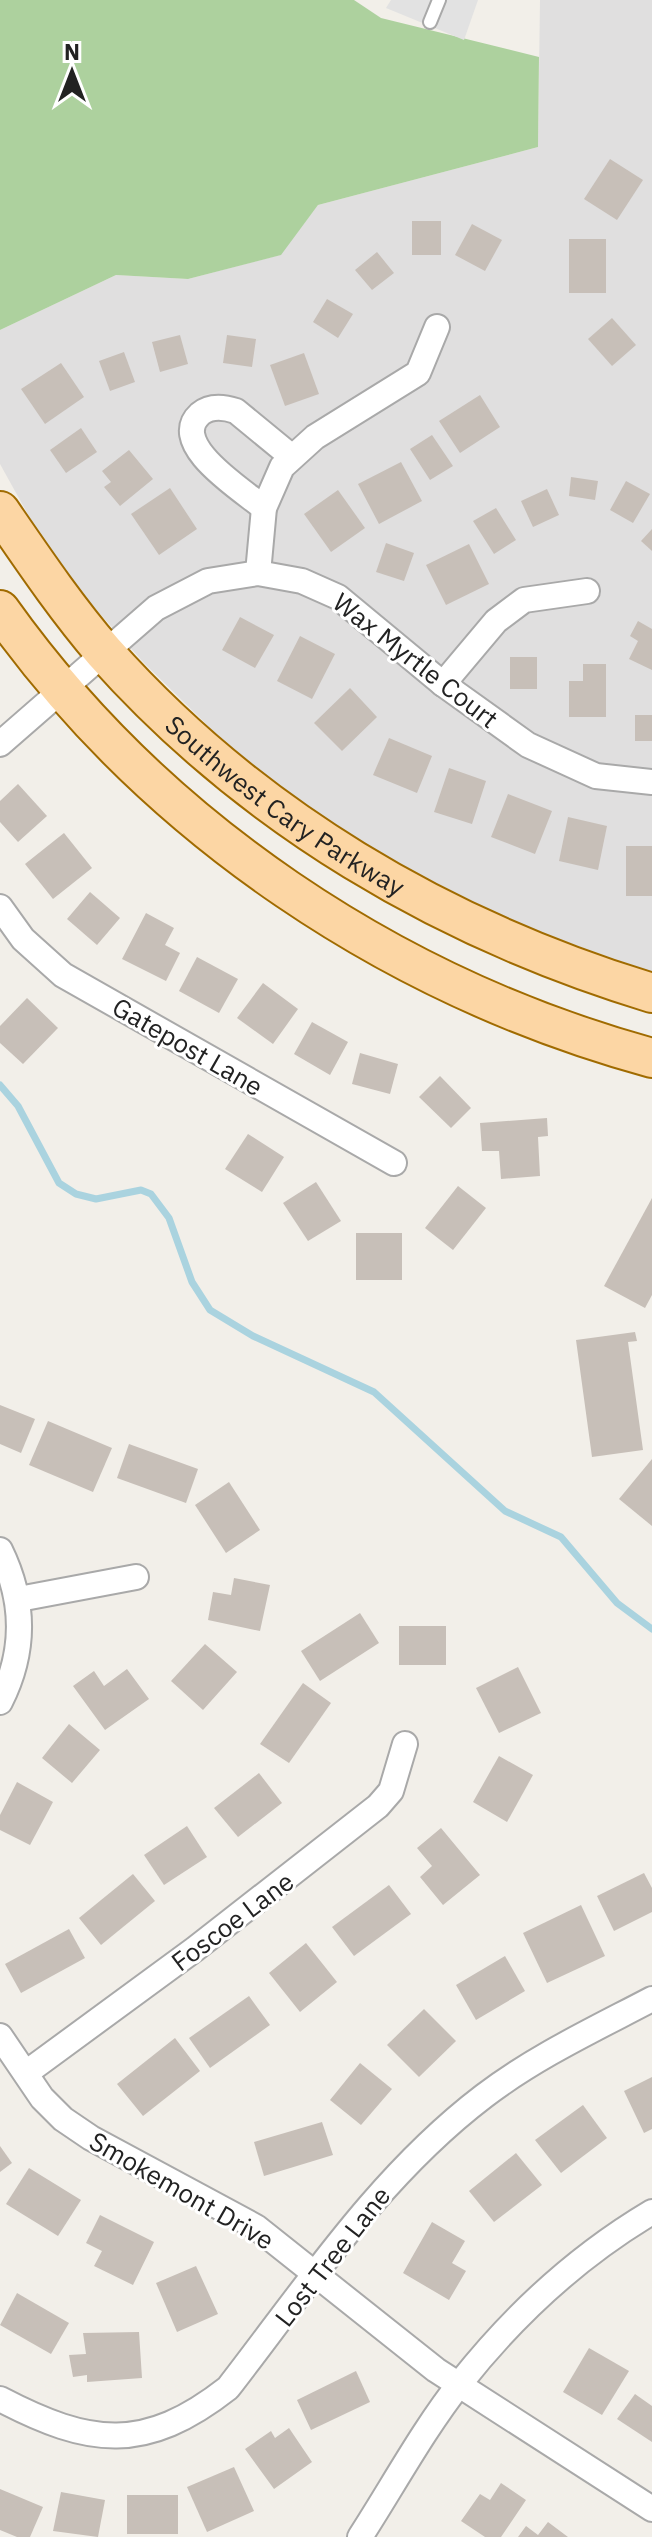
<svg xmlns="http://www.w3.org/2000/svg" width="652" height="2537" font-family="'IBM Plex Sans',sans-serif">
<style>
.residential{fill:#e0dfdf}
.forest{fill:#add19e}
.parking{fill:#e2e2e2}
.lines{fill:none;stroke-linecap:round;stroke-linejoin:round}
.stream{stroke:#aad3df;stroke-width:7}
.building{fill:#c7bfb8}
.service-casing{stroke:#a9a9a9;stroke-width:16}
.minor-casing{stroke:#a9a9a9;stroke-width:28}
.primary-casing{stroke:#a06b00;stroke-width:42}
.service{stroke:#fff;stroke-width:12}
.minor{stroke:#fff;stroke-width:24}
.primary{stroke:#fcd6a4;stroke-width:38}
.labels{text-anchor:middle;dominant-baseline:central;stroke-width:6;stroke-linejoin:round;paint-order:stroke}
.street-label{font-size:26px;fill:#222;stroke:#fff}
</style>
<rect width="100%" height="100%" fill="#f2efe9"/>
<polygon class="residential" points="540,0 652,0 652,972 462,905 356,842 248,765 145,664 56,565 0,464 0,330 116,275 188,279 280,255 318,205 538,147"/>
<polygon class="forest" points="0,0 354,0 381,18 539,57 538,147 318,205 281,255 188,279 116,275 0,330"/>
<polygon class="parking" points="391,0 478,0 464,40 386,8"/>
<g class="lines">
<polyline class="stream" points="0,1085 18,1106 59,1183 76,1194 96,1199 141,1190 151,1194 169,1218 192,1282 210,1310 253,1336 374,1392 505,1511 561,1537 617,1603 652,1629"/>
</g>
<g class="building">
<polygon points="610,159 643,180 617,220 584,199"/>
<rect x="412" y="221" width="29" height="34"/>
<polygon points="472,224 502,240 485,271 455,255"/>
<rect x="569" y="239" width="37" height="54"/>
<polygon points="377,252 394,273 372,290 355,270"/>
<polygon points="327,299 353,314 338,338 313,322"/>
<polygon points="612,318 636,345 612,366 588,339"/>
<polygon points="180,335 188,364 160,372 152,342"/>
<polygon points="227,335 256,339 252,367 223,363"/>
<polygon points="124,352 135,382 110,391 99,361"/>
<polygon points="304,353 319,394 285,406 270,365"/>
<polygon points="61,363 84,397 45,424 21,389"/>
<polygon points="480,395 500,427 460,453 439,421"/>
<polygon points="81,428 97,452 66,473 50,450"/>
<polygon points="432,435 453,466 430,480 410,449"/>
<polygon points="129,450 153,479 120,506 104,487 111,482 102,471"/>
<polygon points="401,462 422,501 379,524 358,484"/>
<polygon points="571,477 598,481 595,500 569,496"/>
<polygon points="626,481 650,494 633,523 610,510"/>
<polygon points="170,488 197,529 159,555 131,514"/>
<polygon points="547,489 559,515 533,527 521,501"/>
<polygon points="338,490 365,528 331,552 304,514"/>
<polygon points="496,508 516,540 494,554 473,521"/>
<polygon points="652,529 652,551 641,541"/>
<polygon points="386,543 414,553 404,581 376,572"/>
<polygon points="469,544 489,584 446,605 426,565"/>
<polygon points="240,617 274,635 255,668 222,650"/>
<polygon points="638,621 652,629 652,670 629,659 638,641 630,636"/>
<polygon points="300,636 335,654 312,699 277,681"/>
<rect x="510" y="657" width="27" height="32"/>
<polygon points="583,664 606,664 606,717 569,717 569,681 583,681"/>
<polygon points="350,688 377,717 342,751 314,723"/>
<rect x="635" y="715" width="17" height="26"/>
<polygon points="389,738 432,756 417,793 373,775"/>
<polygon points="449,768 486,781 472,824 434,812"/>
<polygon points="18,784 47,816 18,842 0,822 0,801"/>
<polygon points="508,794 552,811 535,854 491,837"/>
<polygon points="568,817 607,826 598,870 559,861"/>
<polygon points="64,833 92,868 53,899 25,864"/>
<rect x="626" y="846" width="26" height="50"/>
<polygon points="90,892 120,918 97,945 67,919"/>
<polygon points="146,913 174,928 165,945 180,953 166,981 122,959"/>
<polygon points="197,957 238,979 219,1013 179,991"/>
<polygon points="263,983 298,1009 273,1044 237,1018"/>
<polygon points="27,998 58,1028 23,1064 0,1043 0,1026"/>
<polygon points="312,1022 348,1042 330,1075 294,1054"/>
<polygon points="360,1053 398,1064 390,1094 352,1084"/>
<polygon points="440,1076 471,1108 451,1128 419,1097"/>
<polygon points="547,1118 548,1136 538,1137 540,1176 501,1179 499,1151 482,1151 480,1123"/>
<polygon points="248,1134 284,1157 262,1192 225,1169"/>
<polygon points="316,1182 341,1221 308,1241 283,1203"/>
<polygon points="458,1186 486,1208 453,1250 425,1228"/>
<polygon points="652,1198 652,1295 645,1308 604,1286"/>
<rect x="356" y="1233" width="46" height="47"/>
<polygon points="635,1332 637,1341 628,1342 643,1450 592,1457 576,1340"/>
<polygon points="0,1405 35,1419 21,1453 0,1444"/>
<polygon points="48,1421 112,1448 93,1492 29,1465"/>
<polygon points="129,1444 198,1469 186,1503 117,1478"/>
<polygon points="652,1459 652,1526 619,1499"/>
<polygon points="229,1482 260,1530 226,1553 195,1505"/>
<polygon points="234,1578 270,1585 260,1631 208,1620 213,1592 231,1595"/>
<polygon points="360,1613 379,1643 320,1681 301,1651"/>
<rect x="399" y="1626" width="47" height="39"/>
<polygon points="205,1644 237,1672 203,1710 171,1681"/>
<polygon points="518,1667 541,1713 499,1733 476,1688"/>
<polygon points="127,1669 149,1699 105,1730 73,1686 94,1671 104,1686"/>
<polygon points="303,1683 331,1703 289,1763 260,1744"/>
<polygon points="69,1724 100,1750 72,1783 42,1758"/>
<polygon points="499,1756 533,1775 507,1822 473,1802"/>
<polygon points="259,1773 282,1803 238,1837 214,1808"/>
<polygon points="17,1782 53,1802 30,1845 0,1830 0,1815"/>
<polygon points="187,1826 207,1857 164,1885 144,1855"/>
<polygon points="441,1828 480,1875 443,1905 420,1877 432,1866 417,1848"/>
<polygon points="644,1873 652,1888 652,1912 614,1931 597,1896"/>
<polygon points="133,1874 155,1901 101,1945 79,1918"/>
<polygon points="389,1885 411,1914 354,1956 332,1927"/>
<polygon points="581,1905 605,1956 547,1983 523,1933"/>
<polygon points="69,1929 85,1958 21,1993 5,1964"/>
<polygon points="306,1943 337,1982 300,2012 269,1973"/>
<polygon points="505,1956 525,1991 476,2020 456,1985"/>
<polygon points="249,1996 270,2025 210,2068 189,2038"/>
<polygon points="424,2009 456,2041 419,2077 387,2045"/>
<polygon points="175,2038 200,2071 143,2116 117,2084"/>
<polygon points="360,2063 392,2089 361,2125 330,2100"/>
<polygon points="652,2077 652,2129 644,2133 624,2091"/>
<polygon points="583,2105 607,2138 561,2173 535,2140"/>
<polygon points="322,2122 333,2155 264,2176 254,2142"/>
<polygon points="0,2146 12,2163 0,2172"/>
<polygon points="516,2153 542,2185 494,2222 469,2191"/>
<polygon points="29,2168 81,2200 58,2236 6,2204"/>
<polygon points="100,2215 154,2242 133,2285 94,2266 102,2251 86,2243"/>
<polygon points="432,2222 465,2241 452,2263 466,2271 449,2300 403,2273"/>
<polygon points="196,2266 218,2314 177,2332 156,2283"/>
<polygon points="17,2293 69,2323 51,2354 0,2325"/>
<polygon points="139,2332 142,2378 87,2382 87,2375 73,2377 69,2355 86,2354 83,2333"/>
<polygon points="589,2348 629,2371 602,2415 563,2392"/>
<polygon points="356,2371 370,2402 311,2430 297,2400"/>
<polygon points="635,2394 652,2406 652,2442 617,2419"/>
<polygon points="289,2428 312,2462 274,2489 245,2449 271,2431 275,2438"/>
<polygon points="234,2467 254,2511 207,2532 187,2487"/>
<polygon points="501,2483 526,2500 501,2537 485,2537 461,2521 480,2494 490,2500"/>
<polygon points="0,2489 43,2507 30,2537 17,2537 0,2530"/>
<polygon points="61,2492 105,2500 98,2537 53,2531"/>
<rect x="127" y="2495" width="51" height="39"/>
<polygon points="548,2522 568,2537 518,2537 526,2526 538,2535"/>
</g>
<g class="lines">
<defs>
<polyline id="service" points="430,22 439,0"/>
<g id="minor">
<path d="M264,508C244,491 167,444 200,414C211,405 224,407 236,411L292,457"/>
<polyline points="258,573 264,508 282,467 315,437 418,373 437,327"/>
<polyline points="443,684 496,621 524,600 587,591"/>
<polyline points="0,744 156,608 208,581 258,573 302,581 338,597 443,684 528,745 596,776 652,782"/>
<polyline points="0,907 23,939 63,975 394,1163"/>
<path d="M0,1550C25,1601 26,1651 0,1702"/>
<polyline points="19,1599 136,1577"/>
<polyline points="0,2036 42,2098 63,2119 91,2138 256,2227 436,2370 652,2509"/>
<polyline points="26,2073 195,1949 378,1806 391,1791 405,1744"/>
<path d="M0,2399C90,2446 145,2453 228,2388C307,2286 380,2175 484,2096C535,2057 595,2029 652,1999"/>
<path d="M360,2537C393,2486 423,2430 461,2382C514,2315 578,2256 652,2212"/>
</g>
<g id="primary">
<path id="s1" d="M0,511C33,559 66,608 104,652C251,817 442,929 652,993"/>
<path d="M0,610C156,829 393,987 652,1058"/>
</g>
</defs>
<use href="#service" class="service-casing"/>
<use href="#minor" class="minor-casing"/>
<use href="#primary" class="primary-casing"/>
<use href="#service" class="service"/>
<use href="#minor" class="minor"/>
<use href="#primary" class="primary"/>
</g>
<g class="labels">
<g class="street-label">
<text transform="translate(416 660) rotate(38)">Wax Myrtle Court</text>
<text stroke="none"><textPath href="#s1" startOffset="414">Southwest Cary Parkway</textPath></text>
<text transform="translate(188 1046) rotate(30)">Gatepost Lane</text>
<text transform="translate(232 1921) rotate(-37)">Foscoe Lane</text>
<text transform="translate(182 2190) rotate(30)">Smokemont Drive</text>
<text transform="translate(332 2256) rotate(-52)">Lost Tree Lane</text>
</g>
</g>
<g transform="translate(72 72)" stroke="#ffffff" stroke-width="6" paint-order="stroke">
<path d="M0-6L14 30L0 20L-14 30Z" fill="#222222"/>
<text y="-12" font-size="22" font-weight="bold" text-anchor="middle" fill="#222222">N</text>
</g>
</svg>
